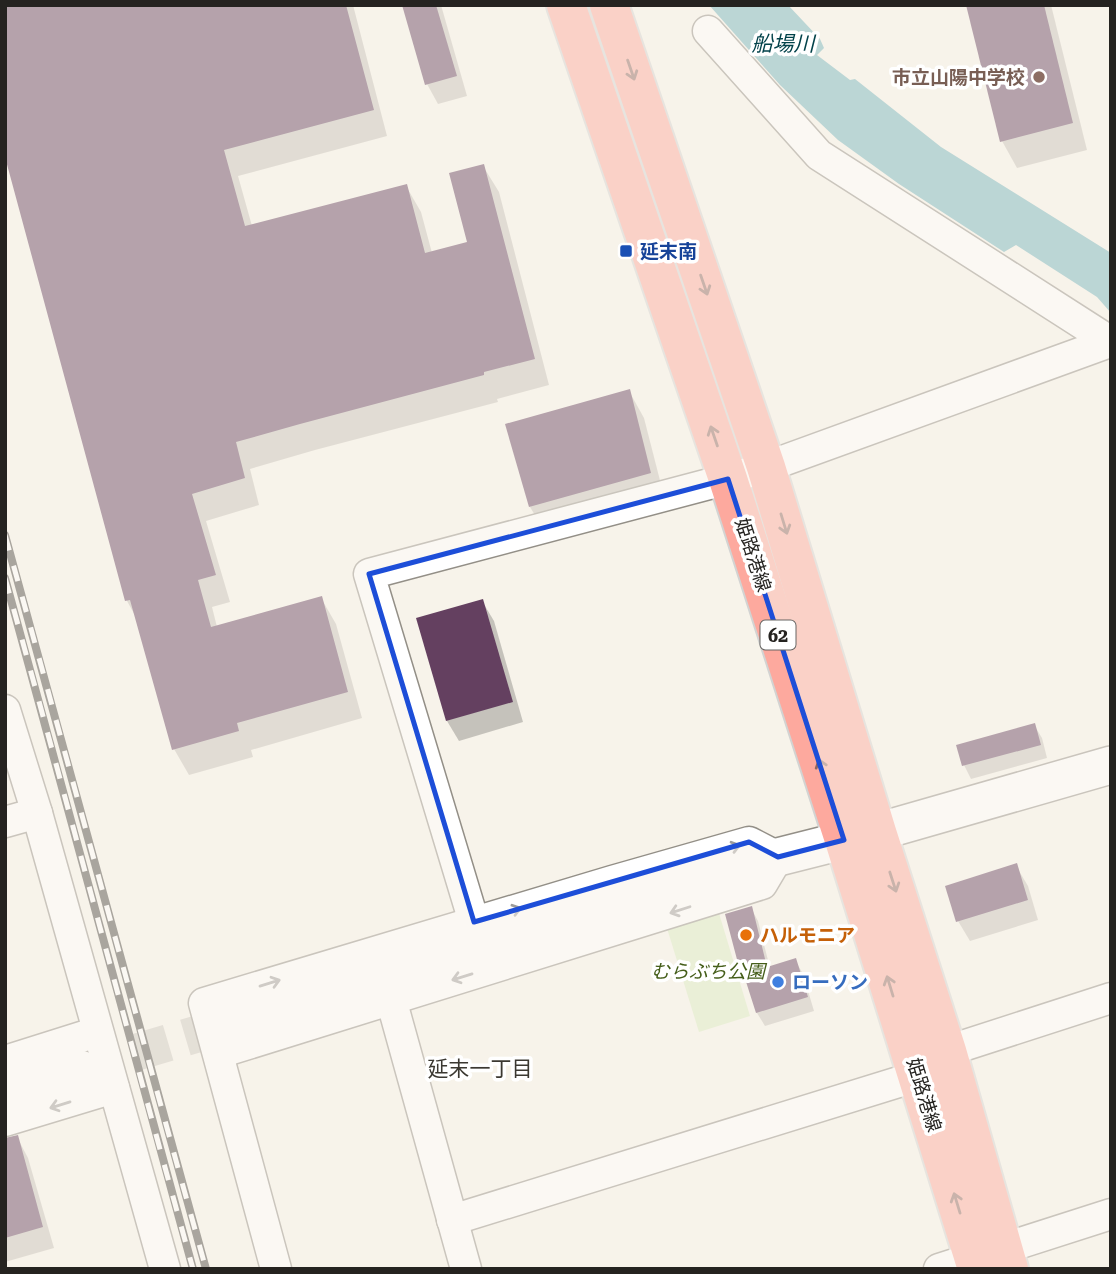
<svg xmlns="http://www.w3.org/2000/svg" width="1116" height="1274" font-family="'Roboto Serif','Noto Sans JP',serif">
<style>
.green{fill:#d9ecc1}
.water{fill:#72b3bd}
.shadow{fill:#0003}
.building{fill:#644060}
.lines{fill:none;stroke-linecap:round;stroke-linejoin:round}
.tertiary-tunnel{stroke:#cdc9c2;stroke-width:37;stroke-dasharray:37 18;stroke-linecap:butt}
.minor-casing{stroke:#938f87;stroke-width:33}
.tertiary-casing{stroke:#938f87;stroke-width:40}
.primary-casing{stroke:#d3d3d2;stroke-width:42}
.minor{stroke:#fff;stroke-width:30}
.tertiary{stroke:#fff;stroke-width:37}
.primary{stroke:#fda99e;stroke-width:38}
.rail-casing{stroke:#4a4844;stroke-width:8}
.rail{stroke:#fff;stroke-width:5;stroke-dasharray:16;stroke-linecap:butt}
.oneway{stroke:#91665f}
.oneway2{stroke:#9d9c9b}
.marked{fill:none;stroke:#1d4ed8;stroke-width:5;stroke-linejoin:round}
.education-dot{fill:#8d6e63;stroke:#fff;stroke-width:2.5}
.transit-dot{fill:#1a4fb4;stroke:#fff;stroke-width:2.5}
.food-dot{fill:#e8710a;stroke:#fff;stroke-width:2.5}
.shop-dot{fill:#3f7fe0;stroke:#fff;stroke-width:2.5}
.labels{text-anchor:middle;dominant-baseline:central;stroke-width:7;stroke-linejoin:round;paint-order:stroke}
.shield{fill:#fff;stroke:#666563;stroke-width:2}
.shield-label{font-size:18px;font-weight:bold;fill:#252320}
.education-label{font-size:19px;font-weight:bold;fill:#785e54;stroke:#fff;text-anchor:end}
.transit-label{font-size:19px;font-weight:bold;fill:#164399;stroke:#fff;text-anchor:start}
.street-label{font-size:19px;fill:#252320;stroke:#fff}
.food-label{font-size:19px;font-weight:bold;fill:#c56008;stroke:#fff;text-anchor:start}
.park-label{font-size:19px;font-style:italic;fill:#455e1a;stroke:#fff}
.shop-label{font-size:19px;font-weight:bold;fill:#366cbe;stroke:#fff;text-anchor:start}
.water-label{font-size:21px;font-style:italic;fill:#02424a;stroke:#fff}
.neighbourhood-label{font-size:21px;fill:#3b3831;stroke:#fff}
</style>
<rect width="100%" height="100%" fill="#f7f3ea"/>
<polygon class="green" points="718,910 750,1016 699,1032 666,925"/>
<polygon class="water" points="709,5 788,5 820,39 824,48 817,55 850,80 855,79 941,147 1111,253 1111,313 1097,297 1016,245 1004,252 899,184 838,140 780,85"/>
<g class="shadow">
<polygon points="5,5 353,5 387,136 238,176 252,226 406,186 421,212 432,253 469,243 483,166 499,192 549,385 497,399 498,402 315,450 250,469 259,505 206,521 230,602 212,607 217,627 321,598 336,624 362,718 251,750 253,757 189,775 174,749 137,619 127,601"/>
<polygon points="404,5 441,5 467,96 438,104 427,84"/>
<polygon points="967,5 1051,5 1087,150 1017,168 1002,141"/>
<polygon points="629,391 644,418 665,500 546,533 530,507"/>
<polygon points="482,601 494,621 523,722 459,741 447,721"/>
<polygon points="1034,725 1042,738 1047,758 971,779 964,765"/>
<polygon points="1016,866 1028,886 1038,920 970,941 958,921"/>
<polygon points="751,908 758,921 770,968 795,960 803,974 814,1011 765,1026 757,1013 746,975 740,966"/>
<polygon points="17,1137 28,1158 54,1248 5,1262 5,1139"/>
</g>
<g class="building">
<polygon points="5,5 346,5 374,110 224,150 245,226 407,184 425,253 467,242 449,173 484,164 535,359 484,372 484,375 300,424 236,442 245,478 192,494 216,575 198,580 211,627 322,596 348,692 237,723 239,731 172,750 130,600 125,601 5,157"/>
<polygon points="402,5 436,5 457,76 425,85"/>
<polygon points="966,5 1044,5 1073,123 1000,142"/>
<polygon points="630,389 651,473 529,507 505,424"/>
<polygon points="483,599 513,702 446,721 416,618"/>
<polygon points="1035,723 1041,745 962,766 956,745"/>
<polygon points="1017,863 1028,900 956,922 945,886"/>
<polygon points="752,906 767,967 796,958 808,997 756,1013 741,966 739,967 725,914"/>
<polygon points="18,1135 43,1227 5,1238 5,1138"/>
</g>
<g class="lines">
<polyline class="tertiary-tunnel" points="80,1069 231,1024"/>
<defs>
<g id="minor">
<polyline points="708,31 819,155 1111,342"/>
<polyline points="5,710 37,813 165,1269"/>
<polyline points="5,822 37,813"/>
<polyline points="474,922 369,574 728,479 766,467 1110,342"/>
<polyline points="391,999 466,1269"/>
<polyline points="947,1051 1111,998"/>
<polyline points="219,1053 762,884 778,857 749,842 612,881 204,1003 276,1269"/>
<polyline points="5,1061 97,1032"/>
<polyline points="5,1121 114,1088"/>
<polyline points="452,1220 918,1076"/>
<polyline points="939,1269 1111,1214"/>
</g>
<g id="tertiary">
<polyline points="231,1024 778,857 877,832 1111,765"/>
<polyline points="5,1093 80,1069"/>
</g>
<g id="primary">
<polyline points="566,5 728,479 844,840 977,1269"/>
<polyline points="609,5 766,467 877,832 947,1051 1009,1269"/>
</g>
</defs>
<use href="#minor" class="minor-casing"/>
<use href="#tertiary" class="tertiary-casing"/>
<use href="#primary" class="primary-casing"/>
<use href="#minor" class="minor"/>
<use href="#tertiary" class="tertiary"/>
<use href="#primary" class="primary"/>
<defs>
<g id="rail">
<path d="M5,535C73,779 138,1025 206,1269"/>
<path d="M5,578C69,808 129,1039 193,1269"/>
</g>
</defs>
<use href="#rail" class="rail-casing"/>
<use href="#rail" class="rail"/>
</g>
<defs><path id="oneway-shaft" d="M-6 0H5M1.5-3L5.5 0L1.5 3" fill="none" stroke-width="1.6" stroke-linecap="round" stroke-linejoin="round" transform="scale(1.75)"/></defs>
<g class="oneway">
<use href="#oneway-shaft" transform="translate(631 70) rotate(71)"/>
<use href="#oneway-shaft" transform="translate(704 285) rotate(71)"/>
<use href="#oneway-shaft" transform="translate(714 436) rotate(-109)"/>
<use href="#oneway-shaft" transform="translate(784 524) rotate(73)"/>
<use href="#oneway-shaft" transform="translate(822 769) rotate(-108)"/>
<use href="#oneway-shaft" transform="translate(893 882) rotate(72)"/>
<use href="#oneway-shaft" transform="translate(890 986) rotate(-107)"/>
<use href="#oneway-shaft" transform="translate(957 1203) rotate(-107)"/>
</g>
<g class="oneway2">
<use href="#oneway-shaft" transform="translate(730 848) rotate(-16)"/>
<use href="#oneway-shaft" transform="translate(680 910) rotate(162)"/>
<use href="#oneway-shaft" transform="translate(511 911) rotate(-17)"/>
<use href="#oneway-shaft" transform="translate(462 977) rotate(163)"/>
<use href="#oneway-shaft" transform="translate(270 983) rotate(-17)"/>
<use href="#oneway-shaft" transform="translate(60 1105) rotate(163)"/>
</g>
<path d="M0 0H1116V1274H0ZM728,479L844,840L778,857L749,842L474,922L369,574Z" fill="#f7f3ea" fill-opacity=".55" fill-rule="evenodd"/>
<path class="marked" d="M728,479L844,840L778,857L749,842L474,922L369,574Z"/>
<circle class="education-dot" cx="1039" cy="77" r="7"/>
<rect class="transit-dot" x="619" y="244" width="14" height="14" rx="3.5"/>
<circle class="food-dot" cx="746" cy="935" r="7"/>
<circle class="shop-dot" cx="778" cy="982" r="7"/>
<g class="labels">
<rect class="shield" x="760.5" y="620.5" width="35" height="29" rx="5"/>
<g class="shield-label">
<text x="778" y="635">62</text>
</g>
<g class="education-label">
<text x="1025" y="77">市立山陽中学校</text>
</g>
<g class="transit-label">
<text x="640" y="251">延末南</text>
</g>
<g class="street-label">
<text transform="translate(753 555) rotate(72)">姫路港線</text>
<text transform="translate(924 1095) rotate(73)">姫路港線</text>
</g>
<g class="food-label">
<text x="760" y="935">ハルモニア</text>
</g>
<g class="park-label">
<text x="708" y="971">むらぶち公園</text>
</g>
<g class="shop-label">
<text x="792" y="982">ローソン</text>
</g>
<g class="water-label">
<text x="783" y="44">船場川</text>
</g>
<g class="neighbourhood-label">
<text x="480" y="1069">延末一丁目</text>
</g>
</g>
<rect width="1116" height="1274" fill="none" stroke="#252320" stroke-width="14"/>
</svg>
